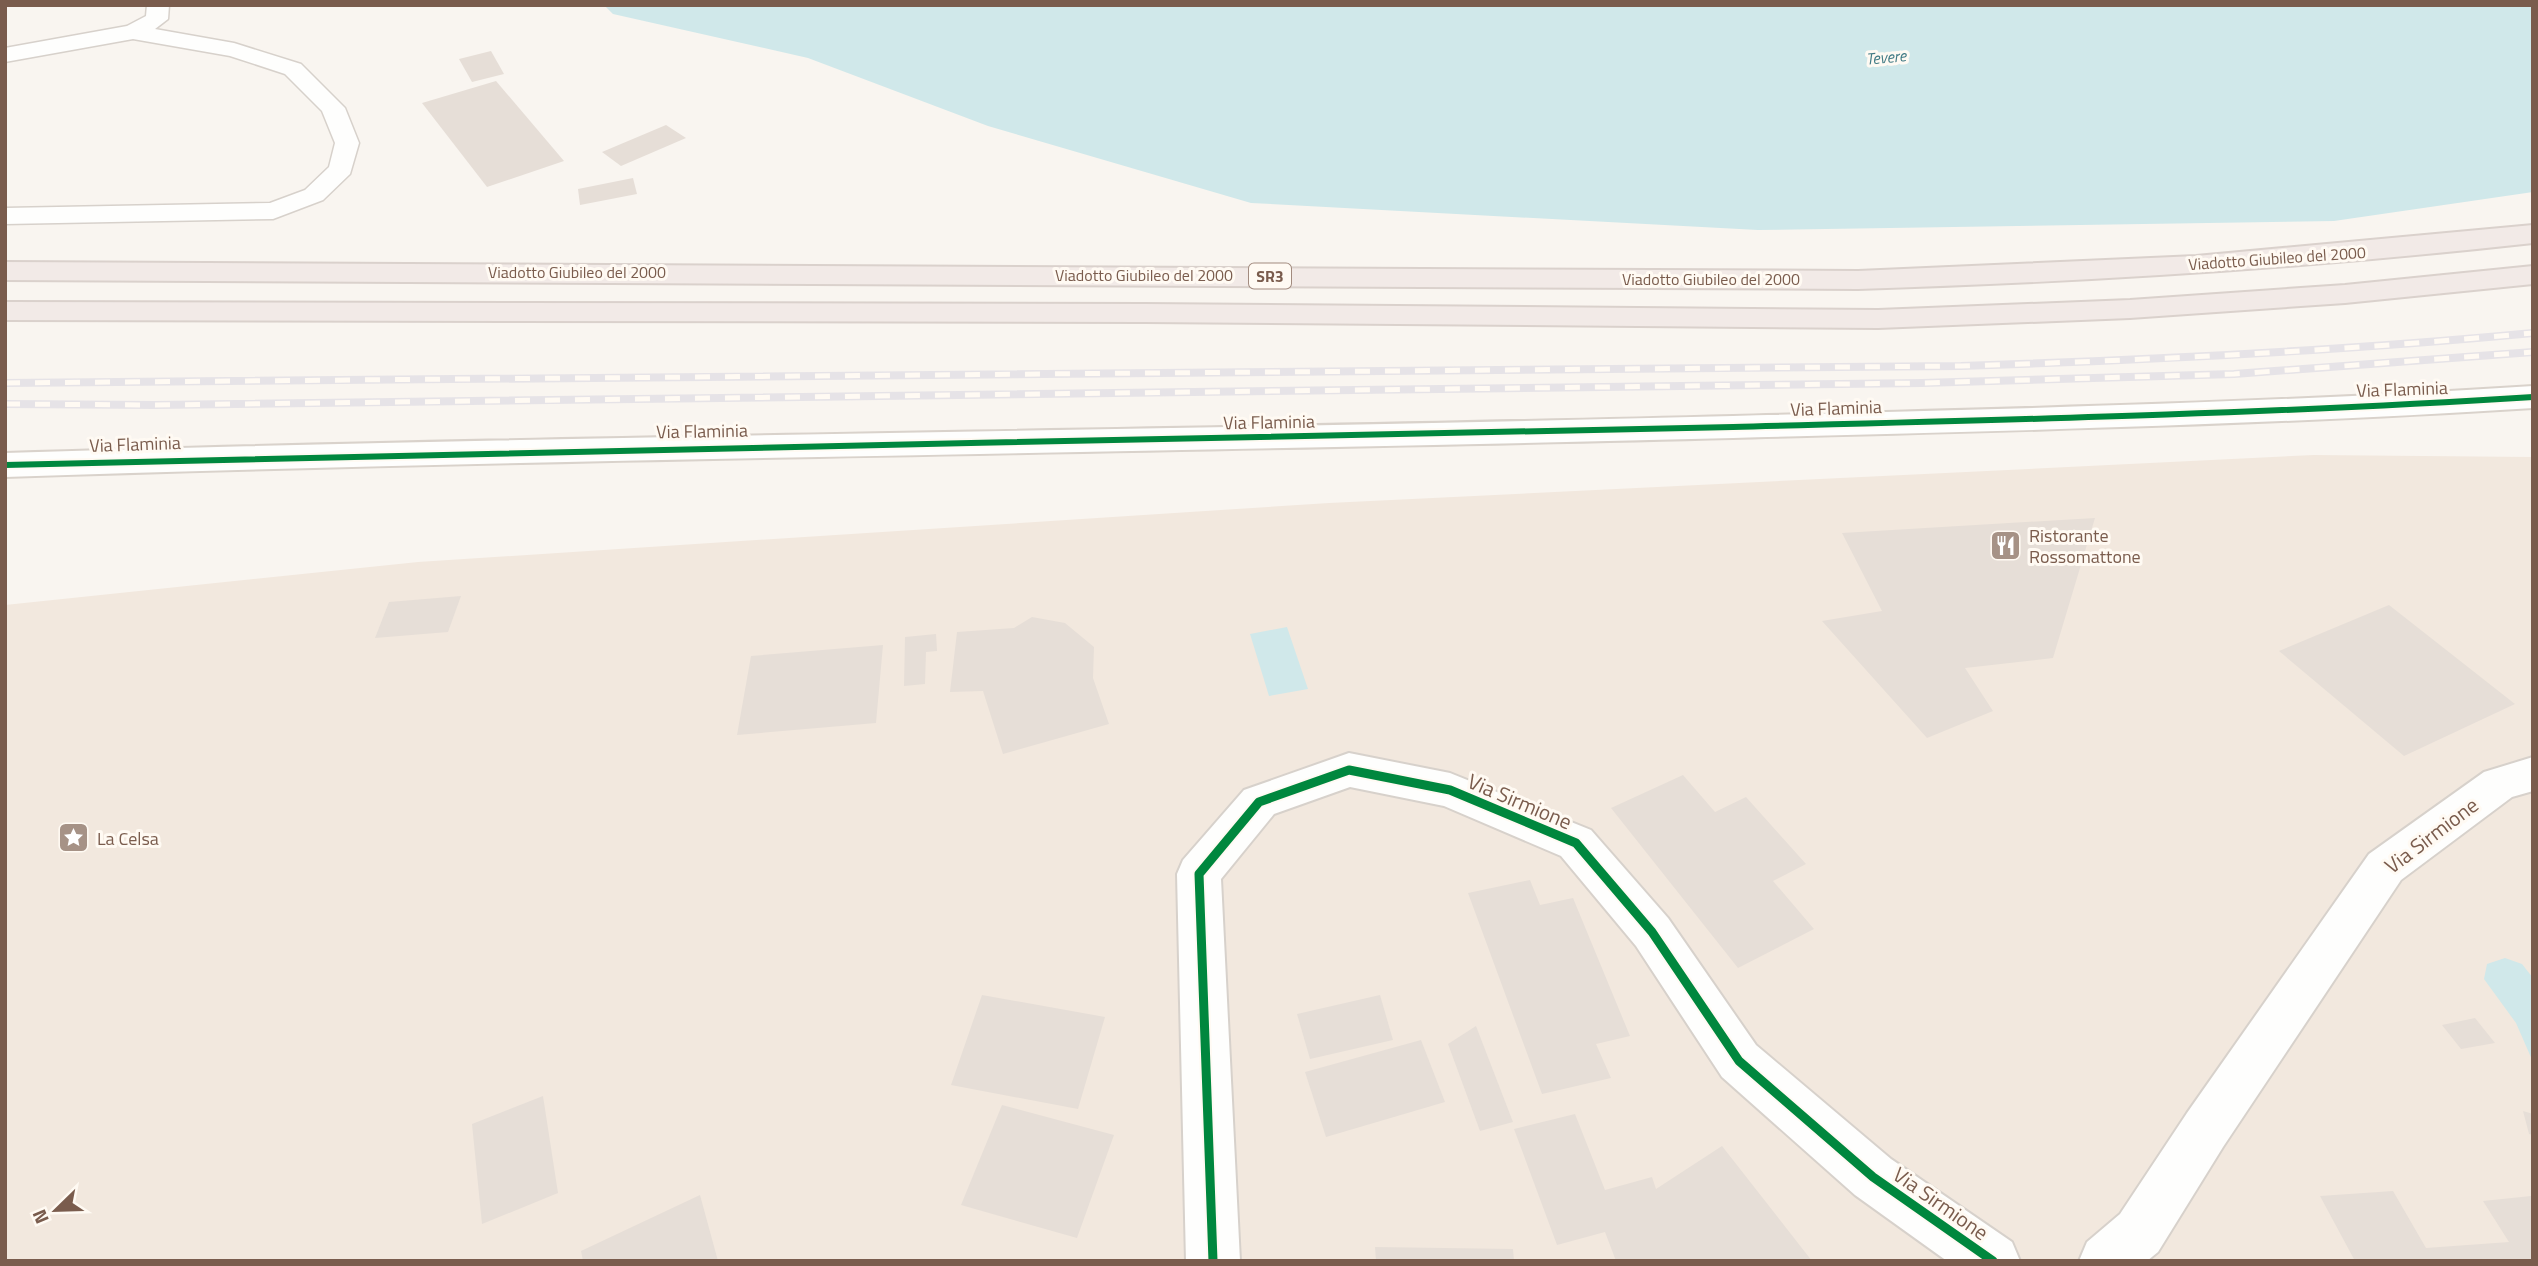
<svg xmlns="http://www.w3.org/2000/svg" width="2538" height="1266" font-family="'Titillium Web',sans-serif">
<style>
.residential{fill:#f2e8de}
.water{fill:#d0e8ea}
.building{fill:#e6ded7}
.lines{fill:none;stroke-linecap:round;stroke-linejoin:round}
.lane-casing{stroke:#d7d1cb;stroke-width:3}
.street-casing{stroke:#d7d1cb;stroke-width:4}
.secondary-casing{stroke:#d9d2cb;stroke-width:4}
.highway-casing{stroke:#dad1cc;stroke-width:4}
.lane{fill:#fefefd;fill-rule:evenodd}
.street{fill:#fefefd;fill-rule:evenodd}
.secondary{fill:#fefefd;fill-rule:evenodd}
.highway{fill:#f2eae7;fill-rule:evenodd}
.rail-casing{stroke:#e6e3e7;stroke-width:8}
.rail{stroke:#fffaf3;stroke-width:5;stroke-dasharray:15;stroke-linecap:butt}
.cycleway-far1-casing{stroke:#fffaf3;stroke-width:10}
.cycleway-casing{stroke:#fffaf3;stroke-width:13}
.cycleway-far1{stroke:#00873e;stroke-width:6}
.cycleway{stroke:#00873e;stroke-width:9}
.labels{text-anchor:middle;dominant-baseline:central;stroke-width:6;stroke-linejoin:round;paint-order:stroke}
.far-water-label{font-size:16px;font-style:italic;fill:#437c86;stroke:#fffaf3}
.far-street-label{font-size:16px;fill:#7a5c4d;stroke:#fffaf3}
.shield{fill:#fffaf3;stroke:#a28b7f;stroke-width:2}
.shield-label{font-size:16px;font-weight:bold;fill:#7a5c4d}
.street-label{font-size:18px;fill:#7a5c4d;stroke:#fffaf3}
.poi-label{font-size:18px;fill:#7a5c4d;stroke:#fffaf3;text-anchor:start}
.near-street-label{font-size:21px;fill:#7a5c4d;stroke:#fffaf3}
</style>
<rect width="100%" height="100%" fill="#f9f5f0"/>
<polygon class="residential" points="2314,455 2533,457 2533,1261 5,1261 5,605 418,562 1329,503"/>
<g class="water">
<polygon points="604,5 2533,5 2533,192 2334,221 1758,230 1251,203 988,126 808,58 613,14"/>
<polygon points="1287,627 1308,689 1269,696 1250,634"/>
<polygon points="2505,958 2522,964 2533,978 2533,1062 2516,1023 2484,979 2487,964"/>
</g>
<g class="building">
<polygon points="491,51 504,74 472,82 459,59"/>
<polygon points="496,81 564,161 487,187 422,103"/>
<polygon points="666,125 686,138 621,166 602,152"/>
<polygon points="633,178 637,194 580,205 578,189"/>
<polygon points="2095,518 2053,658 1965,668 1993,711 1927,738 1822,621 1882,611 1842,533"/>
<polygon points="461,596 448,632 375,638 389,602"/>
<polygon points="2389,605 2515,704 2404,756 2279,651"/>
<polygon points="1032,617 1065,623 1094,647 1093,678 1109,724 1003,754 983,691 950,692 957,632 1014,628"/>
<polygon points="936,634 937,651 926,652 925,684 904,686 905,637"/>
<polygon points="883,645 876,723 737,735 751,656"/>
<polygon points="1683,775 1715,812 1746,797 1806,864 1773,881 1814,929 1738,968 1611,808"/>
<polygon points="1530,880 1540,905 1573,898 1630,1036 1596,1044 1611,1078 1542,1094 1468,893"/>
<polygon points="982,995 1105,1017 1078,1109 951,1085"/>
<polygon points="1380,995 1393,1040 1310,1059 1297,1014"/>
<polygon points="2475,1018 2495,1043 2461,1049 2442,1025"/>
<polygon points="1476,1026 1513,1122 1480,1131 1448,1044"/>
<polygon points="1421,1040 1445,1102 1326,1137 1305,1072"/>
<polygon points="543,1096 558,1193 482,1224 472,1124"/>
<polygon points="1002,1105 1114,1135 1077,1238 961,1205"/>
<polygon points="2523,1111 2533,1114 2533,1135 2529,1134"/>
<polygon points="1575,1114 1605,1190 1652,1177 1656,1189 1722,1146 1812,1261 1616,1261 1605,1232 1557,1245 1514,1129"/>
<polygon points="2393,1191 2426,1248 2509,1242 2483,1201 2531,1196 2533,1261 2355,1261 2320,1196"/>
<polygon points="700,1195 718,1261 583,1261 581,1251"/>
<polygon points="1375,1247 1513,1249 1514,1261 1376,1261"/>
</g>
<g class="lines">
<defs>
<polygon id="lane" points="147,5 169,5 168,19 155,29 234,43 301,64 345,108 359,143 350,174 323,200 273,219 5,224 5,208 270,203 305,190 329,167 335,143 322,111 285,74 230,56 133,39 5,62 5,48 127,26 146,16"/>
<g id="street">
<polygon points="1349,753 1450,773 1591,830 1668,918 1756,1045 1891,1159 2012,1242 2020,1261 1947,1261 1855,1195 1722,1077 1636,946 1561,856 1444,806 1350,787 1274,814 1221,879 1240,1261 1186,1261 1177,874 1183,860 1244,790"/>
<polygon points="2533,757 2533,791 2512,797 2401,880 2223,1147 2158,1252 2147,1261 2079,1261 2087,1242 2120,1214 2187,1113 2369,854 2484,772"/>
</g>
<path id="secondary" d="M2533,386V408C2266,425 2000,431 1733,438C1157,453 581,458 5,477V453C581,435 1157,431 1733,416C2000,409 2266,403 2533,386Z"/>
<g id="highway">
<path d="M2533,225V243C2308,268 2084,282 1858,289L5,280V262L1858,271L2196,256Z"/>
<polygon points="2533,266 2533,284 2345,303 2130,318 1878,328 1145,322 5,320 5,302 1145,304 1878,310 2130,300 2345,285"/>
</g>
</defs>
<use href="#lane" class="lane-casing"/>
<use href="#street" class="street-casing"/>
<use href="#secondary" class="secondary-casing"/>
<use href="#highway" class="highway-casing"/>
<use href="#lane" class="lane"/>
<use href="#street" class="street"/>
<use href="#secondary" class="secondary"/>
<use href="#highway" class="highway"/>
<defs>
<g id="rail">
<path d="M5,383L1961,366C2152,360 2342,351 2533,333"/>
<polyline points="5,404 155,405 1922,383 2234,374 2533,352"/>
</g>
</defs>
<use href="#rail" class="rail-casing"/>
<use href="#rail" class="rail"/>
<defs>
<path id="cycleway-far1" d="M5,465C581,447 1157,442 1733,427C2000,420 2267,414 2533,397"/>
<polyline id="cycleway" points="1213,1261 1199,874 1259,802 1349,770 1450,790 1576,843 1652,932 1739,1061 1873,1177 1993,1261"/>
</defs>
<use href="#cycleway-far1" class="cycleway-far1-casing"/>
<use href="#cycleway" class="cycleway-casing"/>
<use href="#cycleway-far1" class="cycleway-far1"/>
<use href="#cycleway" class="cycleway"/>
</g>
<defs>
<symbol id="restaurant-square" viewBox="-11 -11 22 22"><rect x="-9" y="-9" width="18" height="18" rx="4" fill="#a69286" stroke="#fffaf3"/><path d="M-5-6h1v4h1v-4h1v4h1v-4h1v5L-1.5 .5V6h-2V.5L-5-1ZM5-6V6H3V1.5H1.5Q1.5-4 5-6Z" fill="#fff"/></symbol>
<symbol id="sight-square" viewBox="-11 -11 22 22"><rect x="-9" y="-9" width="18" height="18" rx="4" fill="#a69286" stroke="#fffaf3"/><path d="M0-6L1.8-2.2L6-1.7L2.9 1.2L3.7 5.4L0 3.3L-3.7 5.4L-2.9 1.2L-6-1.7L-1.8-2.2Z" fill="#fff"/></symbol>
</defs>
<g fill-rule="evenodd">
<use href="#restaurant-square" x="1988" y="528" width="35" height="35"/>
<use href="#sight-square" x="56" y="820" width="35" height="35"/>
</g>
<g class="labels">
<g class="far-water-label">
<text transform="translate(1886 57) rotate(-5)">Tevere</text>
</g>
<g class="far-street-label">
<text transform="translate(2277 258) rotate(-4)">Viadotto Giubileo del 2000</text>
<text x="577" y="272">Viadotto Giubileo del 2000</text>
<text x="1144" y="275">Viadotto Giubileo del 2000</text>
<text x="1711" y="279">Viadotto Giubileo del 2000</text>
</g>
<rect class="shield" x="1249" y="263.5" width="42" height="25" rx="5"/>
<g class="shield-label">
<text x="1270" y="276">SR3</text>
</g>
<g class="street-label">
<text transform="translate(2402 389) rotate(-2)">Via Flaminia</text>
<text transform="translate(1836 408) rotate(-2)">Via Flaminia</text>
<text transform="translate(1269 422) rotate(-1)">Via Flaminia</text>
<text transform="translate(702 431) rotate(-1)">Via Flaminia</text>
<text transform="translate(135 444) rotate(-2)">Via Flaminia</text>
</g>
<g class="poi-label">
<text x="2029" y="535">Ristorante<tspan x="2029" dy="21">Rossomattone</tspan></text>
<text x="97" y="838">La Celsa</text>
</g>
<g class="near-street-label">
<text transform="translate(1520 801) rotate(23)">Via Sirmione</text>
<text transform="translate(2431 835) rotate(-37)">Via Sirmione</text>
<text transform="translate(1941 1203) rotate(35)">Via Sirmione</text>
</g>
</g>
<rect width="2538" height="1266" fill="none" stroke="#7a5c4d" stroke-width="14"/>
<g transform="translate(56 1210) rotate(247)" stroke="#fffaf3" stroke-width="5" paint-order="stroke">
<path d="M0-5L12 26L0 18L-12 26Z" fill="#7a5c4d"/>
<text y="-10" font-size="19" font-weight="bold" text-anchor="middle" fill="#7a5c4d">N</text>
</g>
</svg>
